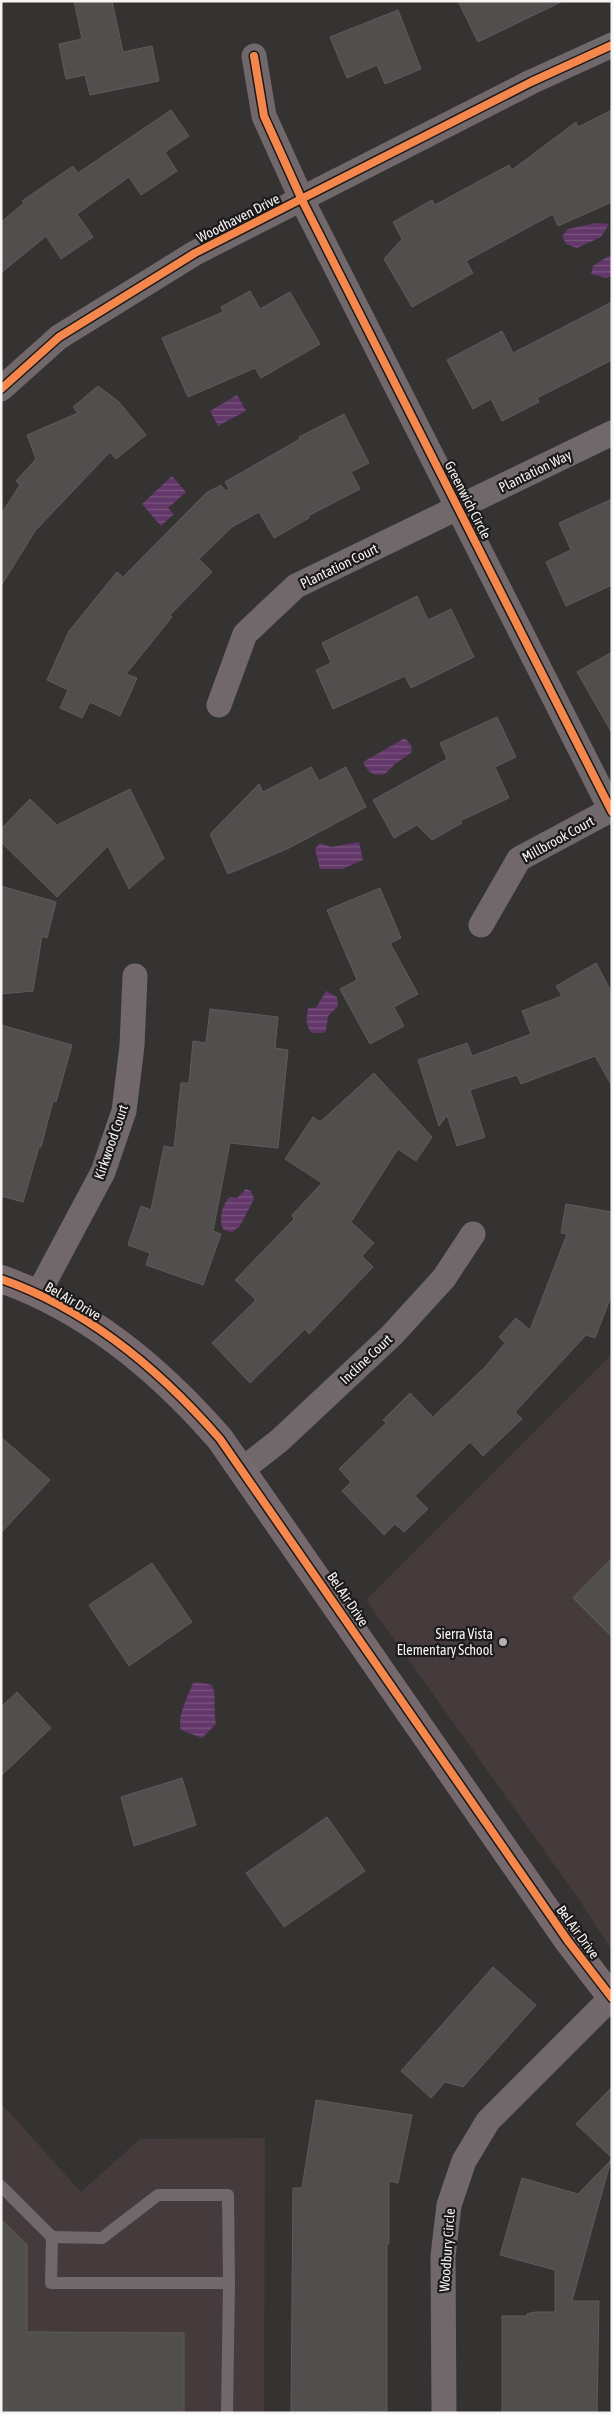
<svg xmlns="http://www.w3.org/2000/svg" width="613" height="2414" font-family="'Asap Condensed',sans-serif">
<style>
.built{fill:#463b3c}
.water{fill:url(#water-rules)}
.building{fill:#514e4e;stroke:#5e5c5b}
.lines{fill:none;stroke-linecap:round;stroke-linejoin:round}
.lane{stroke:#71686c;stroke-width:12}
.street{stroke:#71686c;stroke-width:25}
.secondary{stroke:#75696e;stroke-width:28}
.cycleway-casing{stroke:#1b1919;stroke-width:11}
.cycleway{stroke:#f5874c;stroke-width:8}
.poi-dot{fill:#b3b0b0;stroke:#1b1919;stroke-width:2}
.labels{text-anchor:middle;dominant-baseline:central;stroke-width:4.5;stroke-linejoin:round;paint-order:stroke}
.street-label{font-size:14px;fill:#f7f4f4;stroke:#1b1919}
.poi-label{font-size:14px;fill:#f7f4f4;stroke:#1b1919;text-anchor:end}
</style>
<defs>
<pattern id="water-rules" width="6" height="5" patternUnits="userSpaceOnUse" patternTransform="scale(1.25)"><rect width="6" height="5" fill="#63376a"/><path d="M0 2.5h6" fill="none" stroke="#7a5580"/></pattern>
</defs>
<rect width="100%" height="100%" fill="#353232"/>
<g class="built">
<polygon points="612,1354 612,1950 578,1898 366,1600"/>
<polygon points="1,2103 81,2192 140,2139 265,2138 264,2413 1,2413"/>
</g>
<g class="water">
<polygon points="596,223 609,224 601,237 577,248 566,244 562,236 568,229"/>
<polygon points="612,254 612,276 606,278 591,274 593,266"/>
<polygon points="237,395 246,411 218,426 210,411"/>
<polygon points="172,476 186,492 168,508 174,514 161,526 142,504"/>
<path d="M405,738L411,745L412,752L395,764L385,774C373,777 368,772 363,762Z"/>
<polygon points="359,842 363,860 342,869 320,869 315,849 320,843 331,847"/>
<path d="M326,991L337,997L338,1006L328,1016L326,1031L322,1033H312C304,1024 307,1017 308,1008H316Z"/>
<path d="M246,1189L251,1191L254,1199L240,1226L232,1232L224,1230C218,1223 222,1203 230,1197L237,1198Z"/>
<path d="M197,1682L212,1685C217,1697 213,1711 216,1724L202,1738L181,1730C177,1716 188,1696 193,1683Z"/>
</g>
<g class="building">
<polygon points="74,1 112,1 123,52 152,46 159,81 90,95 85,75 66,79 59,44 82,39"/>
<polygon points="458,1 563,1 478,42"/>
<polygon points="398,10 421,69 385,84 377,65 347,78 330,37"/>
<polygon points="171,110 189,136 165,152 177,171 141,195 129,177 77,214 93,237 61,259 46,236 1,273 1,222 24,203 22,201 73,166 78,173"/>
<polygon points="612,110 612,202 558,226 553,214 466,261 473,273 412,307 384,259 402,239 393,222 432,200 435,205 509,165 512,170 576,122 578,127"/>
<polygon points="250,291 260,309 290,292 320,344 261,378 255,368 188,397 162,338 223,312 221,307"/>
<polygon points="612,302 612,360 537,398 539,402 502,421 491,399 473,409 447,360 502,331 513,353"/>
<polygon points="98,386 119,402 146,435 116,459 110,452 35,531 1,586 1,514 20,485 16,481 36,459 27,435 78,413 73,407"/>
<polygon points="344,414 369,463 351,472 360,489 308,516 309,518 274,538 259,512 232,527 199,559 212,572 170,615 172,617 126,674 137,678 120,716 90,702 82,718 60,708 68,690 47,680 69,631 117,572 123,577 206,493 221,485 226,491 229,489 225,482 300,439 299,437"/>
<polygon points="612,499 612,585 566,606 546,562 571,550 559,523"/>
<polygon points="417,596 428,620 451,609 474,657 411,688 405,676 333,709 316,670 331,663 322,643"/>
<polygon points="612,652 612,733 577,672"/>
<polygon points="497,717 516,757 495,767 509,798 460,821 462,823 432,840 417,825 394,838 373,800 447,759 440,743"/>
<polygon points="311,767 319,781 346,767 366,807 289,848 228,874 210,834 259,784 263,792"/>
<polygon points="130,789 164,858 129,889 108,846 57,897 1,842 1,829 30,799 57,825"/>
<polygon points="1,886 56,902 47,938 42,936 33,991 1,994"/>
<polygon points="380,888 401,938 390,943 418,994 394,1007 404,1026 370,1044 340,989 357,980 327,910"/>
<polygon points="596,963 612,993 612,1086 595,1056 521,1084 517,1075 470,1090 485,1137 457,1146 447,1115 439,1126 418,1060 467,1043 472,1056 531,1034 522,1011 562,996 556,986"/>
<polygon points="210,1009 278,1017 275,1048 288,1050 278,1148 230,1143 213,1231 221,1234 203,1285 146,1265 150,1253 128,1245 141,1206 151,1210 164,1146 174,1148 181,1083 189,1083 193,1041 206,1043"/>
<polygon points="1,1025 72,1045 56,1102 53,1101 41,1147 39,1147 23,1202 1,1196"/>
<polygon points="374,1073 432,1137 416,1161 398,1149 351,1222 374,1243 362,1256 373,1267 309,1334 305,1329 250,1383 212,1343 256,1300 235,1280 294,1219 292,1215 322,1183 285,1159 313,1117 320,1122"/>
<polygon points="566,1204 612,1212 612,1294 595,1338 586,1335 515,1412 522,1419 483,1456 470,1442 415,1496 428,1509 404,1532 395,1524 384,1535 342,1491 351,1482 339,1469 386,1423 383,1420 410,1393 433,1417 486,1366 505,1343 499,1337 516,1318 530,1330 567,1234 561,1233"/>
<polygon points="1,1437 50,1480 1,1533"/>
<polygon points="612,1558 612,1637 573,1598"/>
<polygon points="152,1563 192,1622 129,1666 89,1605"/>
<polygon points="17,1692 51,1728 1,1776 1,1707"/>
<polygon points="182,1778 196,1825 134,1846 121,1797"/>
<polygon points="327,1817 365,1871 284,1927 246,1873"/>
<polygon points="493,1967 536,2005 463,2087 445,2082 431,2098 401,2071"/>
<polygon points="612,2087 612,2158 576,2124"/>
<polygon points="316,2100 412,2115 398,2183 389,2181 389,2244 387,2244 387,2411 291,2413 293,2188 302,2188"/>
<polygon points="611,2160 572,2301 599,2301 597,2413 502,2413 502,2316 527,2316 527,2314 535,2312 555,2312 555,2270 500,2255 522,2178 578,2194"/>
<polygon points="1,2219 27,2245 27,2332 184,2333 184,2413 1,2413"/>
</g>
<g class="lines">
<g class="lane">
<polyline points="1,2186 52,2237 51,2283 229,2283 227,2413"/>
<polyline points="52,2237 102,2238 158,2195 228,2195 229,2283"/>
</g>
<g class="street">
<polyline points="254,56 264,116 302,200 612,812"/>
<polyline points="1,389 59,337 195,253 531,82 612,45"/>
<polyline points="219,705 245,634 296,586 612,433"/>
<polyline points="481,925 519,859 612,809"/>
<polyline points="38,1294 103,1172 124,1111 132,1046 135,976"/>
<polyline points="243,1469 280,1440 392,1335 444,1278 473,1234"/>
<polyline points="444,2413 443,2256 449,2205 464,2161 488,2121 611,1998"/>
</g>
<path class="secondary" d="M1,1279C87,1309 161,1371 220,1439L568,1941L612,1998"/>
<defs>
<g id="cycleway">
<polyline points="254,56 264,116 302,200 612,812"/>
<polyline points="1,389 59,337 195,253 531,82 612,45"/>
<path d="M1,1279C87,1309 161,1371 220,1439L568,1941L612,1998"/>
</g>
</defs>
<use href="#cycleway" class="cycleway-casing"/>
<use href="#cycleway" class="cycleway"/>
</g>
<circle class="poi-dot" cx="503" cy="1642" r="5"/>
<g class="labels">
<g class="street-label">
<text transform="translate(238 218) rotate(-27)">Woodhaven Drive</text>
<text transform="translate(535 471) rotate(-26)">Plantation Way</text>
<text transform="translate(468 500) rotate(63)">Greenwich Circle</text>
<text transform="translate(339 566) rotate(-26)">Plantation Court</text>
<text transform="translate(558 839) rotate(-29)">Millbrook Court</text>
<text transform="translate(111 1142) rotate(-71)">Kirkwood Court</text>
<text transform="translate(73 1301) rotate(30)">Bel Air Drive</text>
<text transform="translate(366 1359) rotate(-43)">Incline Court</text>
<text transform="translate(348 1599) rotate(56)">Bel Air Drive</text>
<text transform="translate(578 1932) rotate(54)">Bel Air Drive</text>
<text transform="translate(447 2250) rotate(-86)">Woodbury Circle</text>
</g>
<g class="poi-label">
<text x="493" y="1634">Sierra Vista<tspan x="493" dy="16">Elementary School</tspan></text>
</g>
</g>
<rect width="613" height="2414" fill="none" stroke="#f7f4f4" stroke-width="5"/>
</svg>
